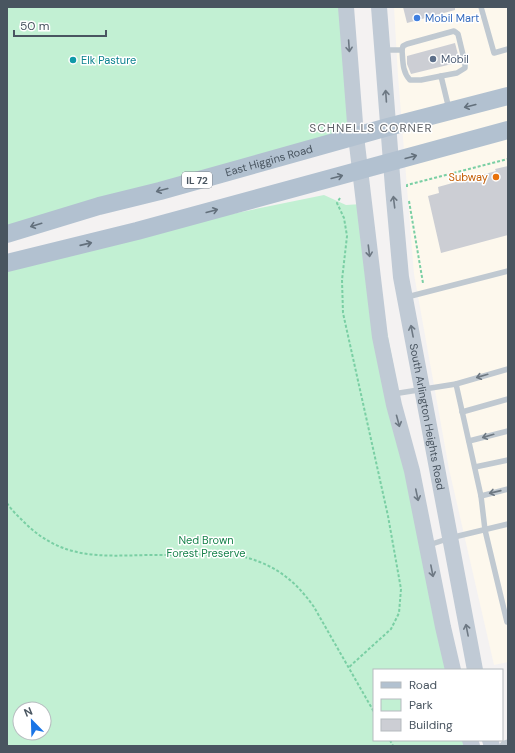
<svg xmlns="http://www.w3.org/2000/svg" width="515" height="753" font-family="'DM Sans',sans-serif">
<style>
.commercial{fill:#fdf8ed}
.green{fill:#c2f0d3;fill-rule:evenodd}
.building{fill:#ccced4}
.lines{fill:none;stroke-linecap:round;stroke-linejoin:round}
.path{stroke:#7acfa4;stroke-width:2;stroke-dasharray:3 2;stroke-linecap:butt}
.lane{stroke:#c0c9d1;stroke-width:5.5}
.street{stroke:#c0c9d1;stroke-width:11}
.secondary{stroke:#c0cad5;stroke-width:16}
.primary{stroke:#b2c1d0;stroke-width:18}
.oneway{stroke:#6d7883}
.oneway2{stroke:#63707c}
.oneway3{stroke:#6d7882}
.shop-dot{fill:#3f7fe0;stroke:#fff;stroke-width:1.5}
.service-dot{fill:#5c6f8a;stroke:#fff;stroke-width:1.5}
.culture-dot{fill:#0f9aa8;stroke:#fff;stroke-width:1.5}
.food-dot{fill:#e8710a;stroke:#fff;stroke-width:1.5}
.labels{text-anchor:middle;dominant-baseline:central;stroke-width:3;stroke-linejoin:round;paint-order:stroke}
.shield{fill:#fff;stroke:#808890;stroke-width:1}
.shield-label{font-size:10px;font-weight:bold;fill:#495560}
.shop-label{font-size:11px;fill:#366cbe;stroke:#fff;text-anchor:start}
.service-label{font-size:11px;fill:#4e5e75;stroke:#fff;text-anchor:start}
.culture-label{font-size:11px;fill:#0d838f;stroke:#fff;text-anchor:start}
.street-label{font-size:11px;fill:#495560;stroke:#fff}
.food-label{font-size:11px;fill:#c56008;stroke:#fff;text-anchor:end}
.park-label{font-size:11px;fill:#18834c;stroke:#fff}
.neighbourhood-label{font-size:12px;letter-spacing:1px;fill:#5e6267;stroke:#fff}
</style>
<rect width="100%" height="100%" fill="#f4f2f2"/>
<polygon class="commercial" points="394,7 508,7 508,662 494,665 449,469 414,274 398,76"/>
<g class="green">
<polygon points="7,7 343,7 356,136 7,234"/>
<path d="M324,195L346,205L362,204L453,670H374V740H470L471,746H7V263L90,243ZM20,709H44V733H20Z"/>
</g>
<g class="building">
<polygon points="403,7 455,7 455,10 407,23"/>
<polygon points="455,43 460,62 411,74 407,64 407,56"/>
<polygon points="508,166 508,235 441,253 428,196 439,193 438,187 496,171 495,169"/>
</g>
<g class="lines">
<g class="path">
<polyline points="407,187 407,185 508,159"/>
<polyline points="340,198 337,203 344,218 347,236 342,280 343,313 388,516 401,589 399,613 391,629 348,668"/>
<polyline points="409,201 423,283"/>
<path d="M7,503C12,511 19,517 25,523C63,560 100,556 148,555C176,555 204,555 231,554C269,561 292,576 314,607L374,712"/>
<polyline points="390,740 393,746"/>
</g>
<g class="lane">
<polyline points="481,7 494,53 508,49"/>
<path d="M384,50H402C403,60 402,72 410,80H421L441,76L449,109"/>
<polyline points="402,50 403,46 407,44 454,31 458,34 465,63 465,68 457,73 441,76"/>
<polyline points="407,297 508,271"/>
<polyline points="456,384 481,496 485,530 507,622"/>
<polyline points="393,394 456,384 508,369"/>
<polyline points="462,412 508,399"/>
<polyline points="469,441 508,431"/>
<polyline points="475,467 508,460"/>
<polyline points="481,496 508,489"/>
<polyline points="429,545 450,538 508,524"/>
</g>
<polyline class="street" points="505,746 508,745"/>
<g class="secondary">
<polyline points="346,7 356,136 380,337 394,405 412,471 443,627 453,670"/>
<path id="s1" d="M379,7L393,188L401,277L475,670"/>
<polyline points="470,740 472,746"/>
<polyline points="490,740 492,746"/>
</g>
<g class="primary">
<path id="s2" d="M7,234L99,206L160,191L388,127L508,96"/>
<polyline points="7,263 137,231 508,130"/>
</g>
</g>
<defs><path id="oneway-shaft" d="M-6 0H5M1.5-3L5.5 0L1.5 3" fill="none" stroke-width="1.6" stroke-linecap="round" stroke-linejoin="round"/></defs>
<g class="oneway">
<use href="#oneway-shaft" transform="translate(349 46) rotate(86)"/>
<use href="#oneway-shaft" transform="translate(386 96) rotate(-94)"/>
<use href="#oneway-shaft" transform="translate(394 202) rotate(-97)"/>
<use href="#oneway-shaft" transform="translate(369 251) rotate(83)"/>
<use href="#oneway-shaft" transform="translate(412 331) rotate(-101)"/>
<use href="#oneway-shaft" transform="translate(398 421) rotate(75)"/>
<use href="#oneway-shaft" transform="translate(417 495) rotate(78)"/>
<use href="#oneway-shaft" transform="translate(432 571) rotate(79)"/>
<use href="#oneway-shaft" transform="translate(467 630) rotate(-101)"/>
</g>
<g class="oneway2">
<use href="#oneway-shaft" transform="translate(470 106) rotate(166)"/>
<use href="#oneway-shaft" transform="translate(411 157) rotate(-15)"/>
<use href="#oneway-shaft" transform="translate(337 177) rotate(-15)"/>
<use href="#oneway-shaft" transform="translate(162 190) rotate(165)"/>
<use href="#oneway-shaft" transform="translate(212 211) rotate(-15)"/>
<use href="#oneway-shaft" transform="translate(36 225) rotate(163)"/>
<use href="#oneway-shaft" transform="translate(86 244) rotate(-13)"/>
</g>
<g class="oneway3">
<use href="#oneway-shaft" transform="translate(482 376) rotate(164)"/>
<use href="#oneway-shaft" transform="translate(488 436) rotate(164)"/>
<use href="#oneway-shaft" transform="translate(495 492) rotate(167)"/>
</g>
<circle class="shop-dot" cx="417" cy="18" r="4"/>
<circle class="service-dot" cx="433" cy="59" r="4"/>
<circle class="culture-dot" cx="73" cy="60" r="4"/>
<circle class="food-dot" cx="496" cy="177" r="4"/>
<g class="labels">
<rect class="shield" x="182" y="172" width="30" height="16" rx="3"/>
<g class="shield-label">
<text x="197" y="180">IL 72</text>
</g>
<g class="shop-label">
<text x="425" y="18">Mobil Mart</text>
</g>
<g class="service-label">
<text x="441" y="59">Mobil</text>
</g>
<g class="culture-label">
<text x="81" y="60">Elk Pasture</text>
</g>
<g class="street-label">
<text stroke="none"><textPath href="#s2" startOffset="272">East Higgins Road</textPath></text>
<text stroke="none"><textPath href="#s1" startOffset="413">South Arlington Heights Road</textPath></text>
</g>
<g class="food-label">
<text x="488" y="177">Subway</text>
</g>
<g class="park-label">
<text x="206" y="540">Ned Brown<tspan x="206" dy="13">Forest Preserve</tspan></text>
</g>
<g class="neighbourhood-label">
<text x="371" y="128">SCHNELLS CORNER</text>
</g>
</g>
<rect width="515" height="753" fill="none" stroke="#495560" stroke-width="16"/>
<rect x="373" y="669" width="130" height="72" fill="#ffffff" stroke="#b6bbbf"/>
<rect x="381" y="682" width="20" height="6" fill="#b2c1d0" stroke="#b6bbbf"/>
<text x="409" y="689" font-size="12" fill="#495560">Road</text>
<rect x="381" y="699" width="20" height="12" fill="#c2f0d3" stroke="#b6bbbf"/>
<text x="409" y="709" font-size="12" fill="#495560">Park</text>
<rect x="381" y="719" width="20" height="12" fill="#ccced4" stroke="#b6bbbf"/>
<text x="409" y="729" font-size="12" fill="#495560">Building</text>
<g transform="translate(32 721) rotate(337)"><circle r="19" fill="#ffffff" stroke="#b6bbbf"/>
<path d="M0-3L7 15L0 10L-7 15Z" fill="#1a75e6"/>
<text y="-6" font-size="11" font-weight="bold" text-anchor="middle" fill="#495560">N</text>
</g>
<path d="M14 30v6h92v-6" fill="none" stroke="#495560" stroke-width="2"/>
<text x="20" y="30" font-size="12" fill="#495560" stroke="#ffffff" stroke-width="3" paint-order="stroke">50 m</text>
</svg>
